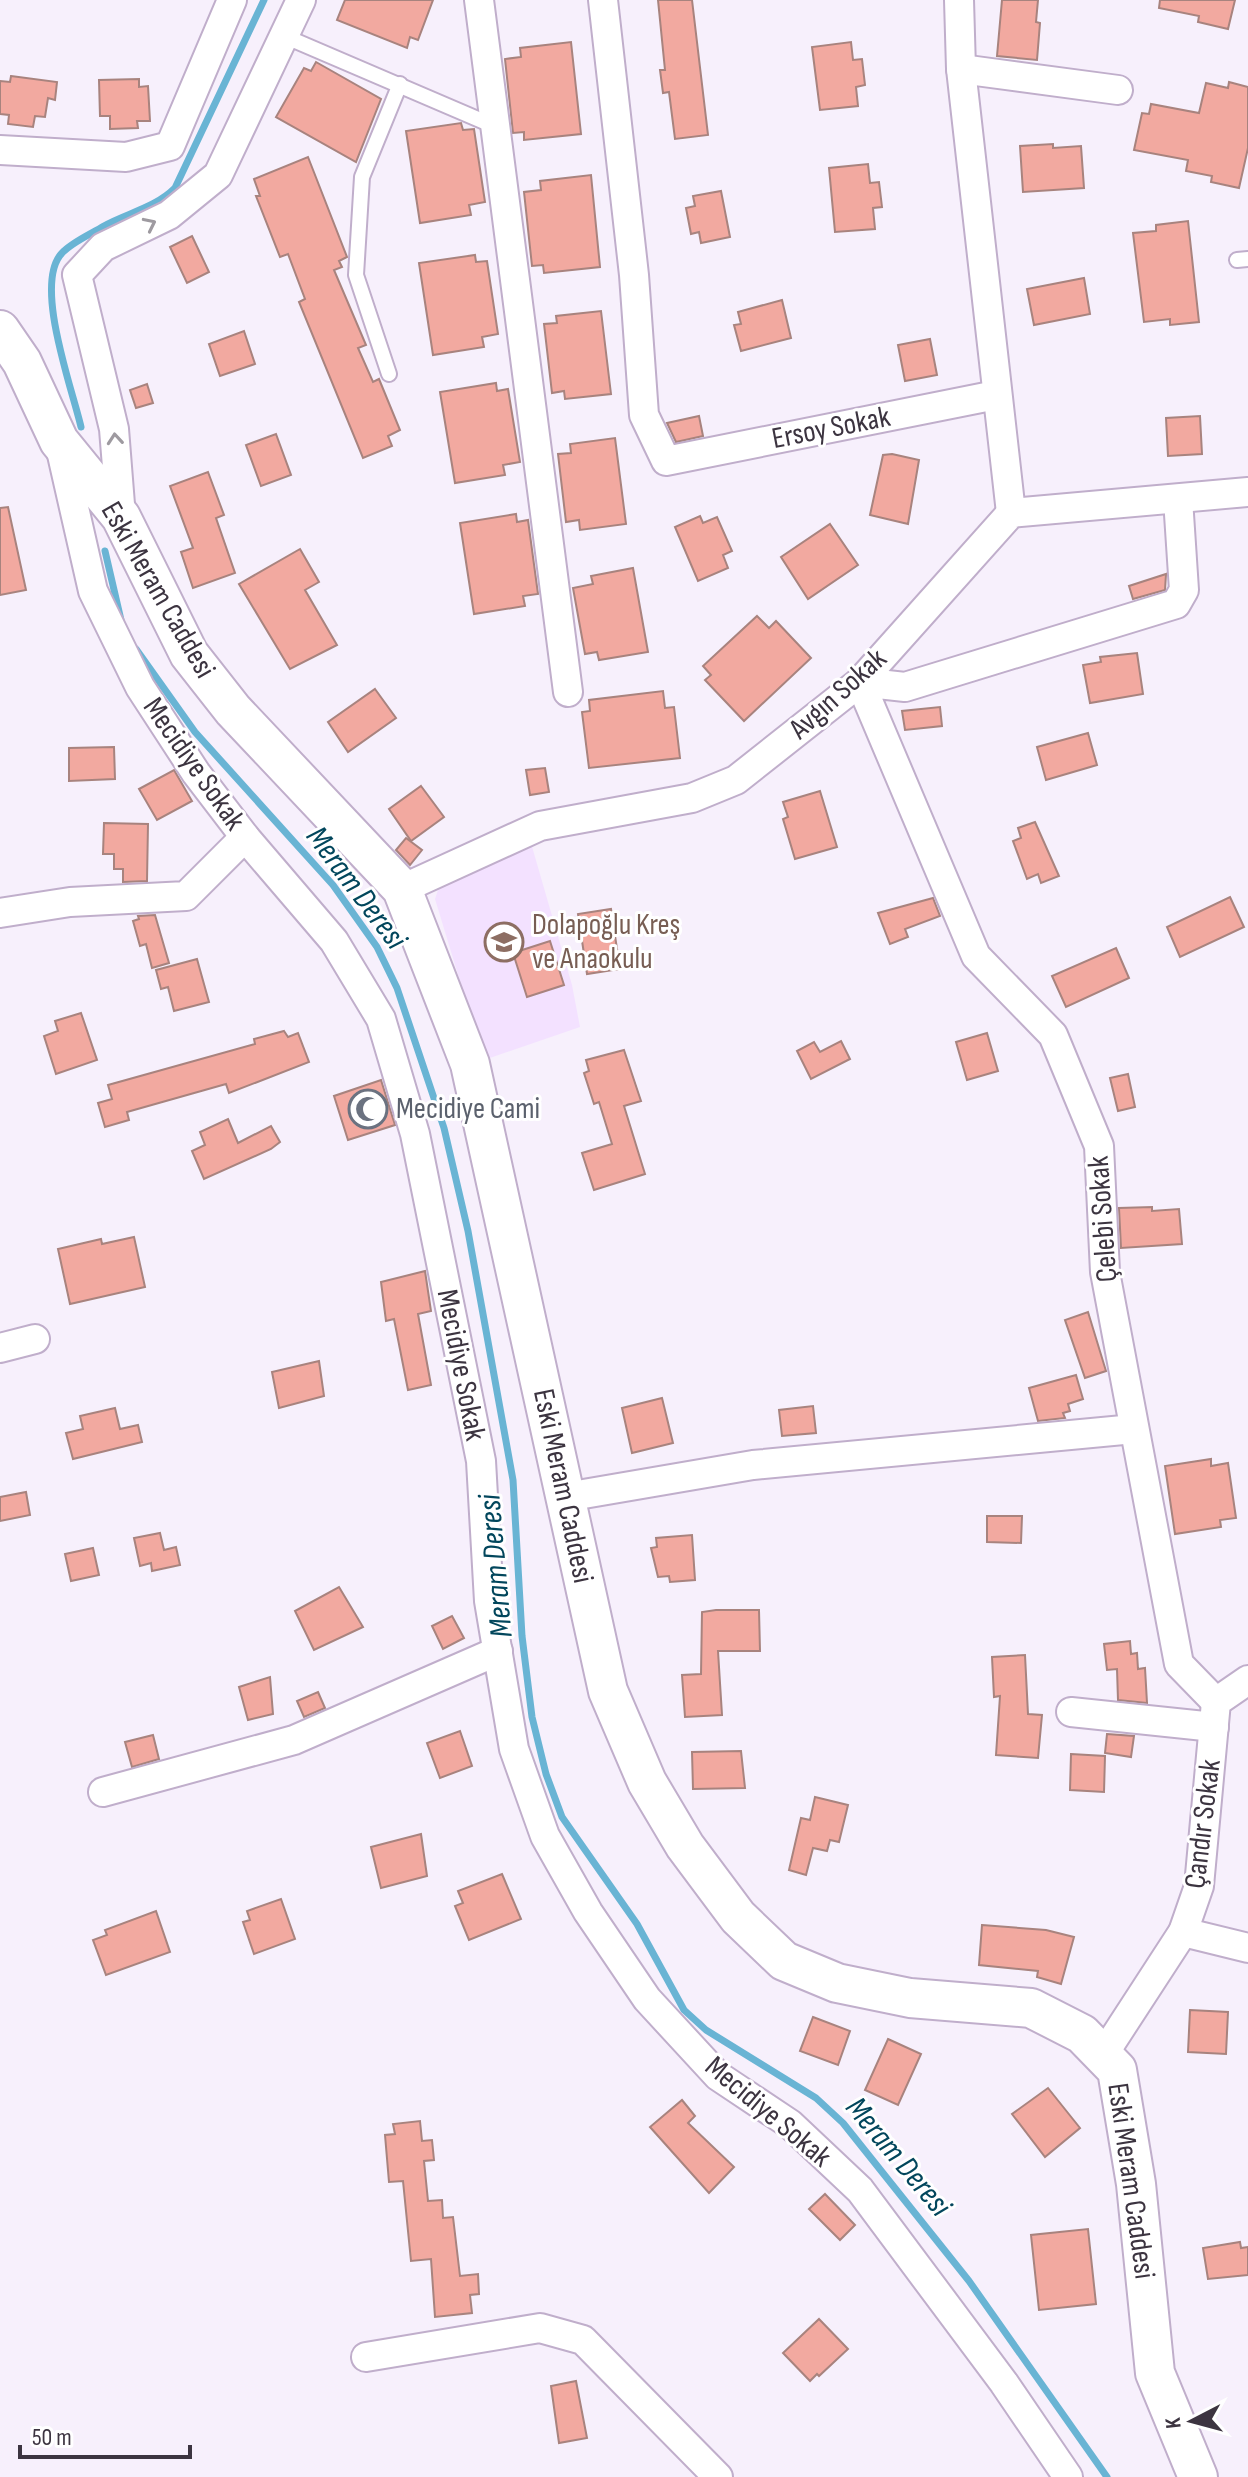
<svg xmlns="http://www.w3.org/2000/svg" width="1248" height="2477" font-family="'Sofia Sans Condensed',sans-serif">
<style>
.built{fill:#f3e1ff}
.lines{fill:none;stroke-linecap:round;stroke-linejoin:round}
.stream{stroke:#69b4d4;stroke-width:7}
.building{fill:#f2a9a0;stroke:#a8837e;stroke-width:2}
.lane-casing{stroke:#c0aecb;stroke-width:18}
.street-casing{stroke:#c0aecb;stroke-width:32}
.secondary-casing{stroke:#c0aecb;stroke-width:42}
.lane{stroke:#fff;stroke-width:14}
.street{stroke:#fff;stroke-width:28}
.secondary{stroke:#fff;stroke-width:38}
.oneway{stroke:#9e9aa0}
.labels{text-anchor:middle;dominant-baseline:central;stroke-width:6;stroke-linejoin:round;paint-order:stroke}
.street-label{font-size:30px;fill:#3c3440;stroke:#fff}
.education-label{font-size:30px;fill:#785e54;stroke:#fff;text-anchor:start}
.worship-label{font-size:30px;fill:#5b616d;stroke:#fff;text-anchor:start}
.water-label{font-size:32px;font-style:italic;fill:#02465c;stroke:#fff}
</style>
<rect width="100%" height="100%" fill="#f7f0fc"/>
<polygon class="built" points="531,843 572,985 580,1027 484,1060 435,899 440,884"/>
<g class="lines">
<g class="stream">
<path d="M81,427C72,388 33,283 62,253C72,242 91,234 104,226C127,213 155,208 175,188L264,0"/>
<polyline points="105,551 121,620"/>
<polyline points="136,649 195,732 333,885 377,947 397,988 444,1128 468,1231 513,1480 522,1636 532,1717 546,1774 562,1817 637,1924 684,2010 706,2030 816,2098 843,2123 969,2281 1107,2477"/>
</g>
</g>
<g class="building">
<polygon points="345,0 433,0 418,40 410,37 407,48 337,20"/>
<polygon points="658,0 692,0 708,135 675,139 669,92 663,93 660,70 665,70"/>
<polygon points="1002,0 1038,0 1036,22 1040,23 1037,60 997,56"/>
<polygon points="1160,0 1235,0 1228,29 1198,22 1199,16 1159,8"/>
<polygon points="571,42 581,134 524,140 524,132 513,133 505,59 521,57 520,48"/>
<polygon points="851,42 853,60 862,59 865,85 856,87 858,106 820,110 812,47"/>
<polygon points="316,62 381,99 356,162 276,117 304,68 311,71"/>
<polygon points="11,76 57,82 55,100 48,98 45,117 35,116 33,127 8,124 9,115 0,114 0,81 10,82"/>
<polygon points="139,79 139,87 148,86 150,121 137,121 138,128 110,129 110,116 100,116 99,80"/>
<polygon points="1229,82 1248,87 1248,148 1239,188 1211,182 1212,176 1186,171 1188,160 1134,150 1142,113 1149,114 1151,104 1199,113 1206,83 1228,88"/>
<polygon points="461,123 463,130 474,129 485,202 469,205 471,215 420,223 406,131"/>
<polygon points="1053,144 1053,148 1081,146 1084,188 1023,192 1020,146"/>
<polygon points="308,157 347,257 339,261 342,267 334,270 366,345 358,348 373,382 379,379 400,430 388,436 392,446 363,458 299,302 305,299 288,254 280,257 256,196 260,196 254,179"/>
<polygon points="868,164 870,183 879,182 882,207 873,208 875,229 835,232 829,168"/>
<polygon points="591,175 600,267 544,273 543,265 532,266 524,192 541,190 540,181"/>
<polygon points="721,191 730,237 701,243 699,232 691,234 686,208 695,206 693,196"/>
<polygon points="1188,221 1199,322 1170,325 1170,319 1144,322 1133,233 1156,231 1156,225"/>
<polygon points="192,236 209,272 187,283 170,247"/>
<polygon points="475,255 476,262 487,261 498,334 482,337 484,347 433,355 419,263"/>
<polygon points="1084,278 1090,314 1034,325 1027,289"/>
<polygon points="782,300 791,338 741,351 734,325 741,324 738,312"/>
<polygon points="601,311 611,394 565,399 564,391 552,393 544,324 557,323 556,316"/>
<polygon points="244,331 255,364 220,376 209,344"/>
<polygon points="930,339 937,375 905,381 898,345"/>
<polygon points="496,383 497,391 508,389 520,462 503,465 505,475 455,483 440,392"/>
<polygon points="147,384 153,403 136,408 130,390"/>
<polygon points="699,416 703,436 676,442 667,423"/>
<polygon points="1200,416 1202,454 1168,456 1166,418"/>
<polygon points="276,434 291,475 261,486 246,445"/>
<polygon points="615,438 626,524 580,530 579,520 566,522 558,454 571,453 570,444"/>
<polygon points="892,454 919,460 908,524 870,515 883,455"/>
<polygon points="208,472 224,515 216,518 235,573 193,588 181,552 193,548 170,486"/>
<polygon points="8,507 26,590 0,595 0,508"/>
<polygon points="516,514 517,522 528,520 538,594 523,596 525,606 474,614 460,523"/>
<polygon points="700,516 703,523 717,517 732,551 723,555 728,568 698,581 675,527"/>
<polygon points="830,524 858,565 808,599 781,557"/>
<polygon points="300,549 319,582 305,590 337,645 290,669 239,584"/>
<polygon points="633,568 648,652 599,660 597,652 585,654 573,588 593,584 591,576"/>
<polygon points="1166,574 1165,590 1133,599 1129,586"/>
<polygon points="757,616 769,628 776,621 811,658 744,721 705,680 711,675 703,666"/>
<polygon points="1137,653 1143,694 1090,703 1083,665 1101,662 1100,657"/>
<polygon points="375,689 396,718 348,752 328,722"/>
<polygon points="663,691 665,708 674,707 680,758 589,768 582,712 590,711 589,700"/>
<polygon points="940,707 942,726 905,730 902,711"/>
<polygon points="1088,733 1097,765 1046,780 1037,747"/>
<polygon points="114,747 115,779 69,781 69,748"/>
<polygon points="545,768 549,792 530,795 526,770"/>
<polygon points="174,770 192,801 157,820 139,789"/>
<polygon points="421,786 444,817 411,841 389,809"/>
<polygon points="820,791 837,847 795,859 783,819 788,817 783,802"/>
<polygon points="1035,822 1059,876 1041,883 1038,874 1027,879 1013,841 1021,838 1018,828"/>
<polygon points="104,823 148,824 147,881 123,882 123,869 114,869 114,854 103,854"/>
<polygon points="406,838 422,850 410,865 396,850"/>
<polygon points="1230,897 1244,927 1180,957 1167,927"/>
<polygon points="933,898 940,916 905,929 908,937 890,944 878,913"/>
<polygon points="611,909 620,969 587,974 578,914"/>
<polygon points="155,915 169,963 152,968 146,944 140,946 133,921 139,919 138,916"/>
<polygon points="550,941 564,985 527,997 513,953"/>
<polygon points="1116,948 1129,978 1066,1007 1052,976"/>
<polygon points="197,959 209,1002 174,1011 168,987 161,989 156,970"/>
<polygon points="81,1013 97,1060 56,1074 44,1036 58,1031 55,1021"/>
<polygon points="284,1031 288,1037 298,1033 309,1062 229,1093 226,1084 127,1112 129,1120 105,1127 98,1103 112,1099 108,1085 255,1044 254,1039"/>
<polygon points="987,1033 998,1071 967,1080 956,1042"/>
<polygon points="841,1041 850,1059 811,1079 797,1051 814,1042 820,1052"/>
<polygon points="624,1050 641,1101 624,1106 645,1174 594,1190 582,1153 612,1144 599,1102 594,1104 584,1073 589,1071 586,1060"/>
<polygon points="1128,1074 1135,1107 1118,1111 1110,1078"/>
<polygon points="381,1080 395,1125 348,1140 334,1096"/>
<polygon points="228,1119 238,1143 271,1126 280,1142 271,1149 204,1179 192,1151 205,1145 200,1132"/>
<polygon points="1152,1207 1152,1211 1179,1209 1182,1244 1121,1248 1119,1208"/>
<polygon points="134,1237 145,1287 70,1304 58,1249 101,1239 102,1244"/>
<polygon points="425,1271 431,1311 418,1314 431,1385 408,1390 394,1319 386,1321 381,1282"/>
<polygon points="1088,1312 1106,1371 1085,1378 1065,1320"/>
<polygon points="319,1361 324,1396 279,1408 272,1372"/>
<polygon points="1076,1375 1083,1399 1068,1404 1070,1411 1063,1413 1065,1418 1038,1421 1029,1388"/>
<polygon points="662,1398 673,1443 632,1453 622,1408"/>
<polygon points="813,1406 816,1433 782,1436 779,1410"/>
<polygon points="115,1408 120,1429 138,1425 142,1442 73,1459 66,1433 83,1429 80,1416"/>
<polygon points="1211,1459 1211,1466 1228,1463 1236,1518 1220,1520 1221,1527 1175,1534 1165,1466"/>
<polygon points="26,1492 30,1515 0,1521 0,1497"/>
<polygon points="987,1516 1022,1516 1021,1543 987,1542"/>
<polygon points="160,1533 164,1550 176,1547 180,1565 152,1571 151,1563 140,1566 134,1538"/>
<polygon points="692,1535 695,1580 670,1582 669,1576 658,1577 651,1548 657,1547 656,1538"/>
<polygon points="93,1548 99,1575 71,1581 65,1554"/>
<polygon points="339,1587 363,1627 314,1650 295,1611"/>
<polygon points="716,1610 759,1610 760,1651 718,1651 722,1715 685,1717 682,1675 701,1674 702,1612"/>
<polygon points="452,1616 464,1638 443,1649 432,1626"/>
<polygon points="1130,1641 1131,1654 1137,1653 1138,1669 1145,1668 1147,1703 1118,1700 1117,1669 1107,1670 1104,1644"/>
<polygon points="1025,1655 1028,1714 1042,1715 1038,1758 996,1755 1000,1696 994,1697 992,1657"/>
<polygon points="270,1677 273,1714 248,1720 239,1687"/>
<polygon points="318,1692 325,1708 304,1717 297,1701"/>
<polygon points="460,1731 472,1766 440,1778 427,1743"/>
<polygon points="1107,1734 1134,1736 1131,1757 1105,1753"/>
<polygon points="153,1735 159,1759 132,1767 125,1742"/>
<polygon points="741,1751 745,1788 693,1789 692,1752"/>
<polygon points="1071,1754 1105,1756 1104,1792 1070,1790"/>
<polygon points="815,1797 848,1805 839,1842 830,1840 827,1851 813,1848 806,1875 789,1870 801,1818 810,1820"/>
<polygon points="421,1834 427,1876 381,1888 371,1847"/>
<polygon points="502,1874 521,1919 469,1940 455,1906 463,1903 458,1891"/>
<polygon points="281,1899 295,1939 254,1954 243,1922 250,1920 247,1911"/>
<polygon points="156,1911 170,1952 106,1975 93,1940 107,1935 105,1930"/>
<polygon points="982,1925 1046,1930 1074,1937 1061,1984 1037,1977 1038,1971 979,1965"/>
<polygon points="1190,2010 1228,2012 1226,2054 1188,2052"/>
<polygon points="813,2017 850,2031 838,2065 800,2051"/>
<polygon points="888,2039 921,2054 898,2105 865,2090"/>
<polygon points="1048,2088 1080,2128 1045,2157 1012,2114"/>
<polygon points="682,2100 695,2116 688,2123 734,2167 709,2193 650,2127"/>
<polygon points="420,2121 422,2141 432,2140 434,2160 424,2161 428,2201 442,2200 443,2218 453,2217 460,2276 478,2274 479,2294 470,2295 472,2313 435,2317 431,2259 411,2261 403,2181 389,2182 385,2135 395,2134 393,2124"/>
<polygon points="825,2194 855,2225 840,2240 809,2209"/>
<polygon points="1088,2229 1096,2304 1039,2310 1031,2235"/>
<polygon points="1240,2242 1241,2248 1248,2247 1248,2275 1208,2279 1203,2248"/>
<polygon points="819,2319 848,2349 819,2376 817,2374 810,2381 783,2353"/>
<polygon points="576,2381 587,2438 559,2443 551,2386"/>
</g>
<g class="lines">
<defs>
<g id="lane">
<polyline points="284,36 494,126"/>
<polyline points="1237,260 1248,259"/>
<polyline points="389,374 356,275 362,177 400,84"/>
</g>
<g id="street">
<polyline points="479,0 568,692"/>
<polyline points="603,0 634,275 644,415 666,461 996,395"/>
<polyline points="959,0 961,69 1011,513"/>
<polyline points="961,69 1118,90"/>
<polyline points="0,150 126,157 170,146 232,0"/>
<polyline points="60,446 93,591 140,687 196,773 245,837 334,941 381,1019 415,1134 481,1461 489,1601 514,1749 545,1836 588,1912 647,1999 718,2076 790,2124 860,2190 1004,2383 1068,2477"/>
<polyline points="1178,499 1184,590 1176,604 905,687 860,682 976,956 1053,1035 1099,1146 1105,1272 1179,1664 1216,1702"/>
<polyline points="121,517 114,429 77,275 103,247 169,215 218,175 301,0"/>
<polyline points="402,889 540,826 692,798 736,780 860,682 1011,513 1248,492"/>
<polyline points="0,913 70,902 186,896 245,837"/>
<polyline points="0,1348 35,1339"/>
<polyline points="566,1497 753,1465 1134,1429"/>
<polyline points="1071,1712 1214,1727"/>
<polyline points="103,1792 294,1740 498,1651"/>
<polyline points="1183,1932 1248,1948"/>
<polyline points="1103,2055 1183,1932 1199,1886 1216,1702 1248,1680"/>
<polyline points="366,2357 540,2328 583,2340 718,2477"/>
</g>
<polyline id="secondary" points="0,330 22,362 59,441 121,517 189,654 233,710 402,889 470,1064 608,1691 647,1782 685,1846 738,1917 784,1961 837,1983 910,1998 1031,2008 1082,2034 1117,2070 1136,2184 1155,2373 1198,2477"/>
</defs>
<use href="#lane" class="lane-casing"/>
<use href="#street" class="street-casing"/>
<use href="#secondary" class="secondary-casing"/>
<use href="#lane" class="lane"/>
<use href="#street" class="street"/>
<use href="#secondary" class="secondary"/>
</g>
<defs><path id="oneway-chevron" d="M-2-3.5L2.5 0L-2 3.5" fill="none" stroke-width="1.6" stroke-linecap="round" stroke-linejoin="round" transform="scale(2)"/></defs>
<g class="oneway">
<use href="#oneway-chevron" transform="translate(150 224) rotate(-26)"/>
<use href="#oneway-chevron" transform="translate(115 439) rotate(-95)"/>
</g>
<defs>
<symbol id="school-ring" viewBox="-11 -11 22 22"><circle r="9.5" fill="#fff" stroke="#8d6e63" stroke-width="1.5"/><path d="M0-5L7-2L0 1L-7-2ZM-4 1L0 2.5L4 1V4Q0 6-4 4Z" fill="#8d6e63"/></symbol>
<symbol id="mosque-ring" viewBox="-11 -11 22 22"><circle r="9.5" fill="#fff" stroke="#6b7280" stroke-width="1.5"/><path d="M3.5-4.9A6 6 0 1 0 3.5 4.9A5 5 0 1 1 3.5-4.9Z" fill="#6b7280"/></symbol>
</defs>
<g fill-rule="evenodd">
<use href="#school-ring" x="482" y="920" width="44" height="44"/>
<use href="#mosque-ring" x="346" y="1087" width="44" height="44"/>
</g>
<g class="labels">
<g class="street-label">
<text transform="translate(831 428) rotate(-11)">Ersoy Sokak</text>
<text transform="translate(158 590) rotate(60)">Eski Meram Caddesi</text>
<text transform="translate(838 694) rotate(-42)">Avgın Sokak</text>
<text transform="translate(194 764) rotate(55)">Mecidiye Sokak</text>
<text transform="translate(1103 1219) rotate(-94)">Çelebi Sokak</text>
<text transform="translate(461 1365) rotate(79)">Mecidiye Sokak</text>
<text transform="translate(563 1486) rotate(78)">Eski Meram Caddesi</text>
<text transform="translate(1203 1824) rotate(-83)">Çandır Sokak</text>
<text transform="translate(768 2112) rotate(40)">Mecidiye Sokak</text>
<text transform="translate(1131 2181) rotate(82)">Eski Meram Caddesi</text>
</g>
<g class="education-label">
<text x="532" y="925">Dolapoğlu Kreş<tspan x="532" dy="34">ve Anaokulu</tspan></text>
</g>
<g class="worship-label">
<text x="396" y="1109">Mecidiye Cami</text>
</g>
<g class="water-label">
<text transform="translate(356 888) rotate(53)">Meram Deresi</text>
<text transform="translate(496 1566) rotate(-95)">Meram Deresi</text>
<text transform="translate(898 2157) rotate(50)">Meram Deresi</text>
</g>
</g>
<g transform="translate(1192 2421) rotate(264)" stroke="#ffffff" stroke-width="6" paint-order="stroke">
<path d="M0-6L14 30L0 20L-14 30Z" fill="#3c3440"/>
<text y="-12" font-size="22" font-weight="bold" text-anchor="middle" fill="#3c3440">K</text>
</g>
<path d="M20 2445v12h170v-12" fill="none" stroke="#3c3440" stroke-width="4"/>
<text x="32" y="2445" font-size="24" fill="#3c3440" stroke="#ffffff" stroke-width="6" paint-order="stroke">50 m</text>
</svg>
